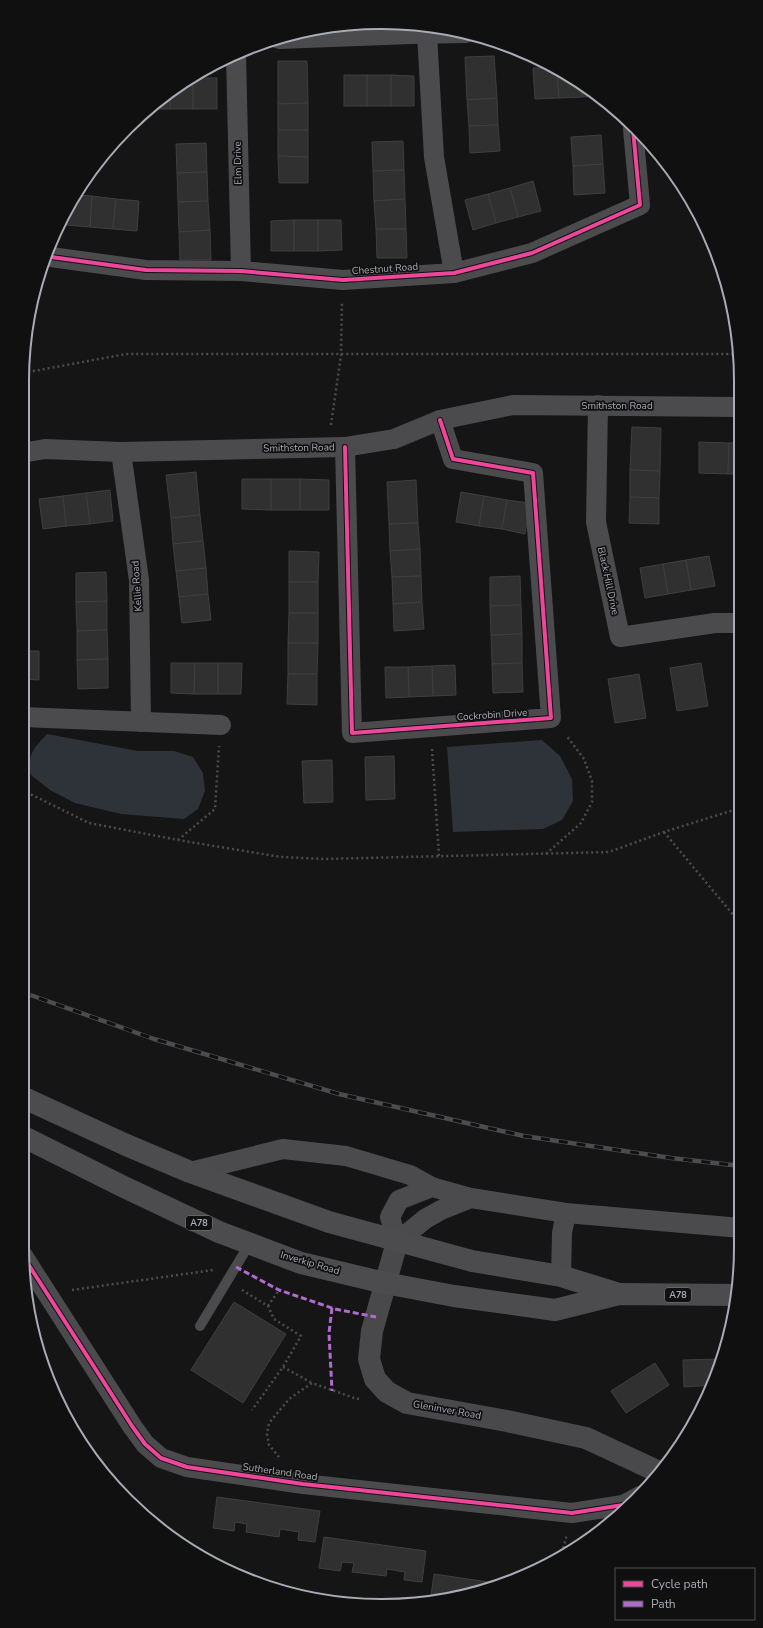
<svg xmlns="http://www.w3.org/2000/svg" width="763" height="1628" font-family="'Nunito Sans',sans-serif">
<style>
.water{fill:#2e333a}
.building{fill:#303031;stroke:#3f3f42}
.lines{fill:none;stroke-linecap:round;stroke-linejoin:round}
.path{stroke:#4c4d4f;stroke-width:2.5;stroke-dasharray:2 3;stroke-linecap:butt}
.lane{stroke:#4b4b4e;stroke-width:10}
.street{stroke:#4b4b4e;stroke-width:20}
.secondary{stroke:#49494c;stroke-width:22}
.highway{stroke:#4c4c4f;stroke-width:22}
.rail-casing{stroke:#4c4c4f;stroke-width:4.5}
.rail{stroke:#101011;stroke-width:3;stroke-dasharray:9;stroke-linecap:butt}
.quiet{stroke:#b06ccc;stroke-width:3;stroke-dasharray:6 3;stroke-linecap:butt}
.cycleway-casing{stroke:#101011;stroke-width:6}
.cycleway{stroke:#ed469a;stroke-width:4}
.labels{text-anchor:middle;dominant-baseline:central;stroke-width:3.5;stroke-linejoin:round;paint-order:stroke}
.shield{fill:#101011;stroke:#7b7c84;stroke-width:1}
.shield-label{font-size:9px;font-weight:bold;fill:#a9abb5}
.street-label{font-size:10px;fill:#a9abb5;stroke:#101011}
.rim{fill:none;stroke:#a9abb5;stroke-width:2}
</style>
<rect width="100%" height="100%" fill="#151516"/>
<g class="water">
<path d="M47,734L138,751H174L193,757L203,773L205,791L198,809L184,819L121,814L75,803L50,790L31,775C27,754 33,749 47,734Z"/>
<polygon points="542,740 560,756 572,779 573,801 562,820 543,829 453,832 447,747"/>
</g>
<g class="building">
<polygon points="494,56 497,98 467,100 465,57"/>
<polygon points="278,61 307,61 308,103 278,104"/>
<polygon points="533,68 551,68 557,71 559,98 535,99"/>
<polygon points="557,71 581,85 582,97 559,98"/>
<rect x="344" y="75" width="23" height="31"/>
<rect x="367" y="75" width="24" height="31"/>
<polygon points="391,75 414,76 414,106 391,106"/>
<polygon points="190,78 193,78 193,109 170,109 170,93 182,82"/>
<rect x="193" y="78" width="24" height="31"/>
<polygon points="581,85 599,96 582,97"/>
<polygon points="170,93 170,109 150,109"/>
<polygon points="497,98 498,125 469,126 467,100"/>
<polygon points="308,103 308,130 278,130 278,104"/>
<polygon points="498,125 500,151 470,153 469,126"/>
<polygon points="278,130 308,130 308,157 278,156"/>
<polygon points="601,135 603,164 573,166 571,137"/>
<polygon points="403,141 404,170 373,171 372,142"/>
<polygon points="206,143 207,172 177,173 176,144"/>
<polygon points="278,156 308,157 308,183 279,183"/>
<polygon points="603,164 605,193 574,195 573,166"/>
<polygon points="404,170 405,199 374,201 373,171"/>
<polygon points="207,172 208,201 178,202 177,173"/>
<polygon points="533,181 541,211 518,217 510,188"/>
<polygon points="510,188 518,217 496,223 488,194"/>
<polygon points="488,194 496,223 473,230 465,200"/>
<polygon points="76,195 92,196 90,227 66,225 67,210"/>
<polygon points="92,196 116,199 113,229 90,227"/>
<polygon points="116,199 139,201 137,231 113,229"/>
<polygon points="405,199 406,229 376,229 374,201"/>
<polygon points="208,201 210,230 179,232 178,202"/>
<rect x="294" y="220" width="24" height="31"/>
<polygon points="294,220 294,251 271,251 271,221"/>
<polygon points="318,220 341,220 342,250 318,251"/>
<polygon points="376,229 406,229 407,258 377,258"/>
<polygon points="210,230 211,260 180,260 179,232"/>
<polygon points="632,427 661,428 660,471 630,470"/>
<polygon points="699,442 729,443 728,474 699,473"/>
<polygon points="729,443 738,443 738,474 728,474"/>
<polygon points="630,470 660,471 659,498 630,497"/>
<polygon points="196,472 200,515 171,518 166,475"/>
<polygon points="242,479 271,479 271,510 242,509"/>
<rect x="271" y="479" width="29" height="31"/>
<polygon points="300,479 329,480 329,510 300,510"/>
<polygon points="416,480 418,523 389,524 387,482"/>
<polygon points="110,490 113,521 90,524 86,493"/>
<polygon points="461,492 484,496 479,526 456,522"/>
<polygon points="86,493 90,524 66,526 63,496"/>
<polygon points="63,496 66,526 43,529 39,499"/>
<polygon points="484,496 507,500 502,529 479,526"/>
<polygon points="630,497 659,498 659,524 629,523"/>
<polygon points="507,500 530,503 525,534 502,529"/>
<polygon points="200,515 203,541 173,544 171,518"/>
<polygon points="418,523 420,549 390,551 389,524"/>
<polygon points="203,541 206,568 176,571 173,544"/>
<polygon points="420,549 421,576 392,577 390,551"/>
<polygon points="289,551 319,552 318,582 289,582"/>
<polygon points="709,556 715,586 691,590 686,560"/>
<polygon points="686,560 691,590 668,594 663,564"/>
<polygon points="663,564 668,594 645,598 640,568"/>
<polygon points="206,568 208,594 179,597 176,571"/>
<polygon points="106,572 107,601 76,602 76,573"/>
<polygon points="421,576 422,602 393,604 392,577"/>
<polygon points="520,576 521,605 490,606 490,577"/>
<rect x="289" y="582" width="29" height="31"/>
<polygon points="208,594 211,620 182,623 179,597"/>
<polygon points="107,601 107,630 77,631 76,602"/>
<polygon points="422,602 424,629 394,631 393,604"/>
<polygon points="521,605 522,634 491,635 490,606"/>
<polygon points="289,613 318,613 318,643 288,643"/>
<polygon points="107,630 108,659 77,660 77,631"/>
<polygon points="522,634 522,663 492,664 491,635"/>
<polygon points="288,643 318,643 317,674 288,674"/>
<polygon points="22,651 39,651 39,680 22,679"/>
<polygon points="108,659 108,688 78,689 77,660"/>
<polygon points="171,663 195,663 194,694 171,693"/>
<polygon points="195,663 218,663 218,694 194,694"/>
<polygon points="218,663 242,663 241,694 218,694"/>
<polygon points="522,663 523,692 493,693 492,664"/>
<polygon points="701,663 708,706 677,711 670,668"/>
<polygon points="455,665 456,695 433,696 432,666"/>
<polygon points="432,666 433,696 409,697 408,667"/>
<polygon points="385,667 408,667 409,697 386,698"/>
<polygon points="288,674 317,674 317,705 287,704"/>
<polygon points="639,674 646,718 615,723 608,679"/>
<polygon points="394,756 395,799 366,800 365,757"/>
<polygon points="332,760 333,802 304,803 302,761"/>
<polygon points="234,1302 286,1334 243,1403 191,1370"/>
<polygon points="721,1359 713,1385 684,1387 683,1360"/>
<polygon points="655,1363 669,1385 626,1413 611,1391"/>
<polygon points="217,1497 320,1511 315,1542 298,1540 299,1532 280,1529 279,1537 246,1532 247,1524 235,1522 234,1531 213,1528"/>
<polygon points="324,1537 426,1551 422,1582 404,1580 405,1572 387,1569 386,1576 352,1572 354,1563 342,1562 340,1571 319,1568"/>
<polygon points="434,1574 495,1583 430,1603"/>
</g>
<g class="lines">
<g class="path">
<polyline points="23,373 126,354 738,354"/>
<polyline points="331,425 341,355 342,303"/>
<polyline points="432,749 439,856"/>
<polyline points="22,790 89,823 178,840 281,857 325,859 609,852 664,832 740,808"/>
<polyline points="664,832 740,923"/>
<polyline points="178,840 215,809 219,746"/>
<polyline points="546,854 581,823 592,802 592,781 584,759 566,735"/>
<polyline points="72,1290 213,1270"/>
<polyline points="242,1290 268,1306 274,1319 301,1336 283,1367 252,1410"/>
<polyline points="268,1306 279,1290"/>
<polyline points="283,1367 312,1383"/>
<polyline points="279,1457 269,1445 267,1434 269,1423 289,1399 312,1383 357,1399 361,1398"/>
<polyline points="562,1553 567,1534"/>
</g>
<polyline class="lane" points="200,1326 250,1243"/>
<g class="street">
<polyline points="427,34 434,157 454,273"/>
<polyline points="279,39 412,34 466,33"/>
<polyline points="236,54 241,271"/>
<polyline points="47,253 51,257 146,270 241,271 343,280 454,273 532,253 640,205 633,129"/>
<polyline points="598,405 596,522 620,637 715,623 739,623"/>
<polyline points="345,447 352,733 551,718 533,473 453,459 440,420"/>
<polyline points="121,452 139,580 141,722"/>
<polyline points="22,453 45,449 121,452 345,447 394,439 440,420 513,405 738,407"/>
<polyline points="22,717 221,725"/>
<polyline points="190,1172 283,1149 346,1156 410,1175 432,1187"/>
<polyline points="471,1198 441,1210 425,1219 397,1242 390,1217 399,1200 432,1187 471,1198 566,1213 741,1228"/>
<polyline points="23,1256 132,1426 145,1444 161,1458 187,1467 303,1484 572,1513 623,1505 640,1496"/>
<polyline points="561,1276 562,1233 566,1213"/>
</g>
<polyline class="secondary" points="397,1242 372,1331 369,1359 375,1379 387,1392 407,1403 507,1421 586,1438 659,1472"/>
<g class="highway">
<polyline points="22,1097 124,1144 190,1172 329,1222 472,1261 561,1276 619,1294"/>
<polyline points="22,1136 124,1187 219,1232 301,1263 385,1283 454,1296 555,1310 619,1294 736,1295"/>
</g>
<defs>
<polyline id="rail" points="22,992 154,1039 339,1094 524,1136 671,1158 741,1166"/>
</defs>
<use href="#rail" class="rail-casing"/>
<use href="#rail" class="rail"/>
<g class="quiet">
<polyline points="236,1267 279,1290 335,1309 376,1317"/>
<polyline points="332,1308 329,1333 332,1391"/>
</g>
<defs>
<g id="cycleway">
<polyline points="47,253 51,257 146,270 241,271 343,280 454,273 532,253 640,205 633,129"/>
<polyline points="345,447 352,733 551,718 533,473 453,459 440,420"/>
<polyline points="23,1256 132,1426 145,1444 161,1458 187,1467 303,1484 572,1513 623,1505 640,1496"/>
</g>
</defs>
<use href="#cycleway" class="cycleway-casing"/>
<use href="#cycleway" class="cycleway"/>
</g>
<g class="labels">
<g class="shield">
<rect x="186" y="1216" width="26" height="14" rx="3"/>
<rect x="665" y="1288" width="26" height="14" rx="3"/>
</g>
<g class="shield-label">
<text x="199" y="1223">A78</text>
<text x="678" y="1295">A78</text>
</g>
<g class="street-label">
<text transform="translate(238 163) rotate(-91)">Elm Drive</text>
<text transform="translate(385 269) rotate(-4)">Chestnut Road</text>
<text x="617" y="406">Smithston Road</text>
<text transform="translate(299 448) rotate(-1)">Smithston Road</text>
<text transform="translate(608 581) rotate(78)">Black Hill Drive</text>
<text transform="translate(137 586) rotate(-94)">Kellie Road</text>
<text transform="translate(492 715) rotate(-4)">Cockrobin Drive</text>
<text transform="translate(310 1263) rotate(16)">Inverkip Road</text>
<text transform="translate(447 1410) rotate(10)">Gleninver Road</text>
<text transform="translate(280 1472) rotate(8)">Sutherland Road</text>
</g>
</g>
<path d="M0 0H763V1628H0ZM381 29H382A352 352 0 0 1 734 381V1247A352 352 0 0 1 382 1599H381A352 352 0 0 1 29 1247V381A352 352 0 0 1 381 29Z" fill="#101011" fill-rule="evenodd"/>
<path class="rim" d="M381 29H382A352 352 0 0 1 734 381V1247A352 352 0 0 1 382 1599H381A352 352 0 0 1 29 1247V381A352 352 0 0 1 381 29Z"/>
<rect x="615" y="1568" width="140" height="52" fill="#101011" stroke="#4d4e53"/>
<rect x="623" y="1581" width="20" height="6" fill="#ed469a" stroke="#4d4e53"/>
<text x="651" y="1588" font-size="12" fill="#a9abb5">Cycle path</text>
<rect x="623" y="1601" width="20" height="6" fill="#b06ccc" stroke="#4d4e53"/>
<text x="651" y="1608" font-size="12" fill="#a9abb5">Path</text>
</svg>
